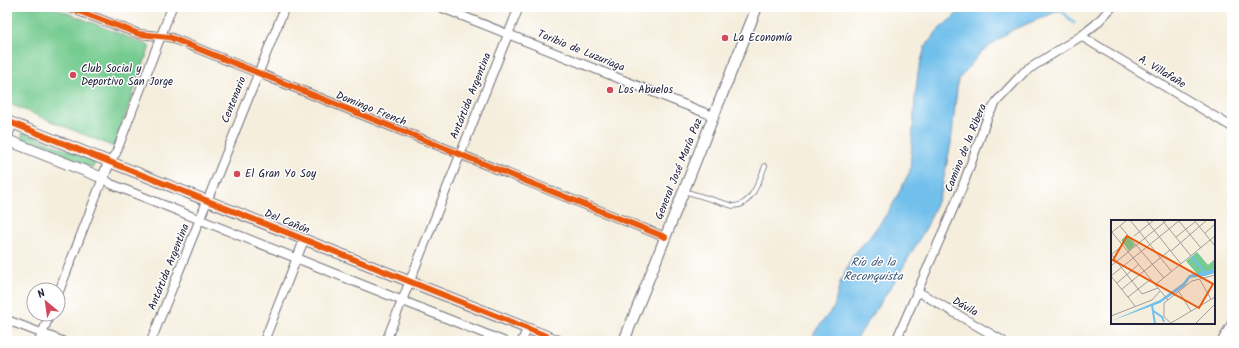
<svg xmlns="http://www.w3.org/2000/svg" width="1239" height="348" font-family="Kalam,sans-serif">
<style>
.green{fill:#75cb90;stroke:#4c7666}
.water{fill:#71bfeb;stroke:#4a7093}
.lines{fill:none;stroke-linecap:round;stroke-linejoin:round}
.stream{stroke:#71bfeb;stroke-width:2.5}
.service-casing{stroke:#6c6974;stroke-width:5.5}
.minor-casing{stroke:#6c6974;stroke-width:10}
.tertiary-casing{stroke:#6c6974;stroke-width:12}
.service{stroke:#fff;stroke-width:4}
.minor{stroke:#fff;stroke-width:8}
.tertiary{stroke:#fff;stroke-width:10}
.cycleway-casing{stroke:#fff;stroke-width:8}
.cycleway{stroke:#e8590c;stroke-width:6}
.poi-dot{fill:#d1495b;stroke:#fff;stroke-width:1.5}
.labels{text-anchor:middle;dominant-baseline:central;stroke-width:3;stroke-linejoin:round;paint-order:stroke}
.poi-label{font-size:11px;fill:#22223b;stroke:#fff;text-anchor:start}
.street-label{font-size:11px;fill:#22223b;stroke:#fff}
.water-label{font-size:12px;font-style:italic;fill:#3e5979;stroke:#fff}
.inset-river{fill:none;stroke:#71bfeb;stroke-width:2}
.inset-road{fill:none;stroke:#a19c9c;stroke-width:1}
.view{fill:#e8590c;fill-opacity:0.15;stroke:#e8590c;stroke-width:2}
.inset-edge{fill:none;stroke:#22223b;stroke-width:2}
</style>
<rect width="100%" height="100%" fill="#fff"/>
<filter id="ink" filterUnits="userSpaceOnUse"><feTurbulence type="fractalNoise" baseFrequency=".025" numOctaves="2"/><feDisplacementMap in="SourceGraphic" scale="8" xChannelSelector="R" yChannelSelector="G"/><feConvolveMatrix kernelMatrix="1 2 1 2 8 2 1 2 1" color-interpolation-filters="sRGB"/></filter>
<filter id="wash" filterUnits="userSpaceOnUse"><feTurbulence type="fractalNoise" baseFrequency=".012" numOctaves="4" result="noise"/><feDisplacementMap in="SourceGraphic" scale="16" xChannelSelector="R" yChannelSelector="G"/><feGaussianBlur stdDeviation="0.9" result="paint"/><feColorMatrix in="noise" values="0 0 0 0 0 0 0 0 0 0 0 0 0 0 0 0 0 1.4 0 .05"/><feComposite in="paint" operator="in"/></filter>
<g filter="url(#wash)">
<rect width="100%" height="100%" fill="#f5eedd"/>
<g class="green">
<polygon points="7,7 53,7 150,46 114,147 7,103"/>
<polygon points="23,132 95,161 93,168 21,139"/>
</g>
<polygon class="water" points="979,7 1065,7 1061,10 1012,30 980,53 958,80 951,143 941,192 927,226 896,279 855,341 811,341 815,331 834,307 840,283 853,255 869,238 891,208 910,171 915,100 918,72 925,47 938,30 958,13"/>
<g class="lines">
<polyline class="stream" points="1061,10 1074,23"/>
</g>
</g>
<g filter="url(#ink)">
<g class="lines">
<defs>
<path id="service" d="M684,191L733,206C751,207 759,181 765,166"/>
<g id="minor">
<polyline points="68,7 139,34 169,37 665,237"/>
<polyline points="440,7 713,116"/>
<polyline points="1081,36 1232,127"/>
<polyline points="7,138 13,123"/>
<polyline points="109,162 116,153 172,7"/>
<polyline points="917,291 1003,341"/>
<polyline points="58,294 103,178 111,184 503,341"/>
<polyline points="7,320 62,341"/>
<polyline points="39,341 50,314"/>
<polyline points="151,341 285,7"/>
<polyline points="264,341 304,240"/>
<polyline points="386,341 519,7"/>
<polyline points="522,341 527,329"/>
<polyline points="896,341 962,188 988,116 997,101 1024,72 1081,36 1096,24 1112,7"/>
<polyline points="1222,341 1232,323"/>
</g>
<g id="tertiary">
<polyline points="7,121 559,341"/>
<polyline points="7,140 103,178 109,162"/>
<polyline points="624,341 757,7"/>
</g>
</defs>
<use href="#service" class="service-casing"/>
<use href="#minor" class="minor-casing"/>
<use href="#tertiary" class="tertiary-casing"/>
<use href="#service" class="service"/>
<use href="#minor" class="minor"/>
<use href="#tertiary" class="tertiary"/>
<defs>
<g id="cycleway">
<polyline points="68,7 139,34 169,37 665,237"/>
<polyline points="7,121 559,341"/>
</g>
</defs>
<use href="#cycleway" class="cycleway-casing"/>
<use href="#cycleway" class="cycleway"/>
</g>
</g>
<g class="poi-dot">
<circle cx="725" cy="38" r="4"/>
<circle cx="73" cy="75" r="4"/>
<circle cx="610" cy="90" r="4"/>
<circle cx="237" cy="174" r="4"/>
</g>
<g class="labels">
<g class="poi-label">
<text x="733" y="38">La Economía</text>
<text x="81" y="69">Club Social y<tspan x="81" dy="13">Deportivo San Jorge</tspan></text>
<text x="618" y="90">Los Abuelos</text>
<text x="245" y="174">El Gran Yo Soy</text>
</g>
<g class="street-label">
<text transform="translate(581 51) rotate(22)">Toribio de Luzuriaga</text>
<text transform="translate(1162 72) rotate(31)">A. Villafañe</text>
<text transform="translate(471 96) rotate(-68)">Antártida Argentina</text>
<text transform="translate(234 100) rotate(-68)">Centenario</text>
<text transform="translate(371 109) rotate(22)">Domingo French</text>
<text transform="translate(966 148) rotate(-68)">Camino de la Ribera</text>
<text transform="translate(679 169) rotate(-68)">General José María Paz</text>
<text transform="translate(287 222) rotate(22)">Del Cañón</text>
<text transform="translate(169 267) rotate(-68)">Antártida Argentina</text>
<text transform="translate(965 307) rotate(30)">Dávila</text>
</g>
<g class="water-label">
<text x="873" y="262">Río de la<tspan x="873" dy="14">Reconquista</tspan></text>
</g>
</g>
<g transform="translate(1111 220)">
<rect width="104" height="104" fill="#f5eedd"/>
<path d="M16,15L24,25L18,31L10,20ZM86,32L97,45L104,39V49L87,55L75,41Z" fill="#75cb90"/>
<path d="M104,49V53L94,56L79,58L74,66L49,83L0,101L49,80L72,63L78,55Z" fill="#71bfeb"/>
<path class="inset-river" d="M81,37L94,53M41,85L44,104M41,90L51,97L53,102"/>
<path class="inset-road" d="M19,0L61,52M35,0L70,44M51,0L80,36M83,0L104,26M68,1L90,28M9,6L53,58M0,11L57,80M0,13L16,0M94,13L103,5M23,16L43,0M65,17L84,2M60,31L96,0M0,34L31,74L47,68M0,35L12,25M0,46L56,0M0,56L69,0M0,56L24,86M89,60L100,79M6,63L28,44M44,65L104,16M11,69L59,30M68,72L80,91M17,77L40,59M0,96L41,80L49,71M60,103L104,77M61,104L53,97V83L81,61L104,55M84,104L104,84"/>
<path class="view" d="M16,16L102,64L88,88L2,40Z"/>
<rect width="104" height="104" class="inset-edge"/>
</g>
<rect width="1239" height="348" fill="none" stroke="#fff" stroke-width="24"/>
<g transform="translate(46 302) rotate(331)"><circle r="19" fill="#ffffff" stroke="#a7a7b1"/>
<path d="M0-3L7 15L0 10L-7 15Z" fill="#d1495b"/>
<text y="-6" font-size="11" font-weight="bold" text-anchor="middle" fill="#22223b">N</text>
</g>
</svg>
